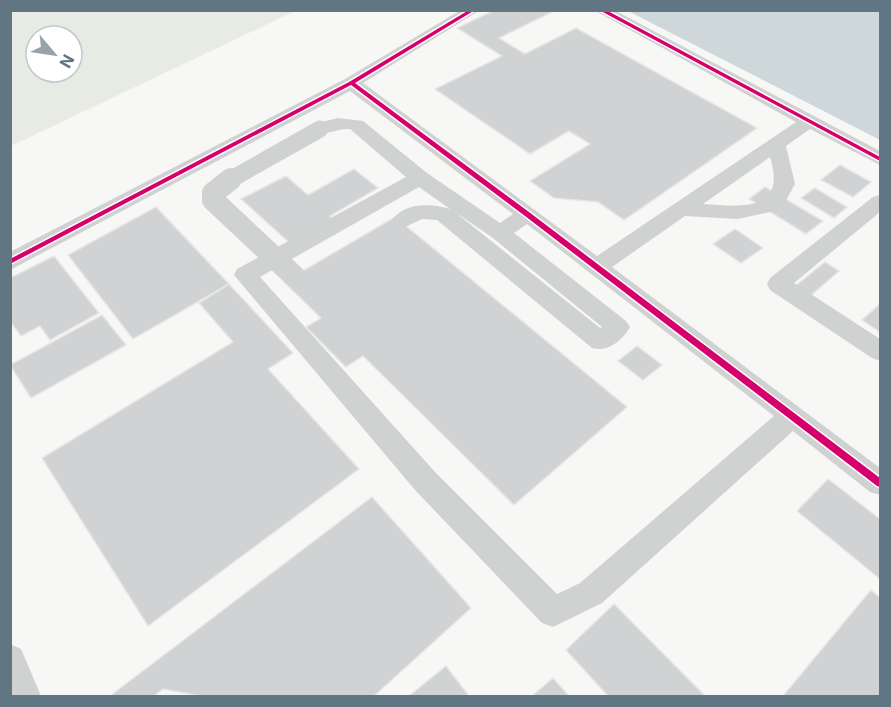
<svg xmlns="http://www.w3.org/2000/svg" width="891" height="707" font-family="Inter,sans-serif">
<style>
.green{fill:#e7ebe4;fill-rule:evenodd}
.water{fill:#ced8da}
.building{fill:#d0d2d3;stroke:#e6e6e6;stroke-width:1.5}
.lines{fill:none;stroke-linecap:round;stroke-linejoin:round}
.minor{fill:#d0d1d1;fill-rule:evenodd}
.minor-bridge-far1{stroke:#d0d1d1;stroke-width:17}
.minor-bridge{stroke:#d0d1d1;stroke-width:22}
.cycleway-casing{stroke:#fff;stroke-width:3}
.cycleway{fill:#d6006c;fill-rule:evenodd}
</style>
<rect width="100%" height="100%" fill="#f7f7f6"/>
<path class="green" d="M11,10H295V11L11,146ZM36,36H72V72H36Z"/>
<polygon class="water" points="628,11 880,11 880,140"/>
<g class="building">
<polygon points="495,10 556,10 499,38 525,54 576,28 757,128 624,220 598,202 554,198 530,181 590,144 569,131 530,154 435,89 502,56 457,28"/>
<polygon points="840,165 871,182 853,197 821,180"/>
<polygon points="354,169 378,188 330,216 334,221 292,245 241,199 286,176 308,195"/>
<polygon points="765,187 823,221 806,234 749,199"/>
<polygon points="815,188 847,207 834,218 801,198"/>
<polygon points="156,207 229,284 133,339 68,255"/>
<polygon points="395,217 627,407 514,505 363,356 346,367 306,327 321,318 284,282"/>
<polygon points="735,229 763,248 741,263 713,244"/>
<polygon points="54,256 99,313 50,340 40,326 21,336 10,321 10,278"/>
<polygon points="825,262 839,271 808,298 793,288"/>
<polygon points="229,284 293,353 268,369 359,469 148,626 42,458 233,342 199,303"/>
<polygon points="880,304 880,332 862,320"/>
<polygon points="102,315 126,345 31,398 10,365"/>
<polygon points="637,346 662,365 643,380 618,361"/>
<polygon points="828,479 880,519 880,579 797,511"/>
<polygon points="372,497 471,608 374,696 201,696 163,689 154,696 110,696"/>
<polygon points="871,590 880,598 880,696 783,696"/>
<polygon points="614,604 705,696 608,696 566,650"/>
<polygon points="446,666 469,696 409,696"/>
<polygon points="553,678 569,696 532,696"/>
</g>
<g class="lines">
<g class="minor">
<path d="M461,10H480L363,83L597,256L796,122L594,10H614L880,151V165L810,129L786,146L795,184L784,204L774,211L738,219L685,216L612,267L880,468V495L870,492L793,431L602,603L553,627L542,623L415,490L234,275L237,269L406,177L350,129C337,128 326,136 313,133L311,129L318,123L338,118L363,121L427,173L500,223L513,214L350,91L10,270V252L345,79ZM770,157C787,212 743,207 703,204ZM419,187L450,209C431,203 402,202 391,222L394,227L401,229L422,219L437,220L592,348C607,353 623,340 630,327L626,321L514,233L527,224L774,416L580,583L557,594L435,472L260,277ZM455,212L493,238L602,327L600,328Z"/>
<polygon points="880,195 880,212 794,283 880,339 880,361 872,358 770,290 767,284 770,278 873,197"/>
<polygon points="10,644 21,649 41,696 10,696"/>
</g>
<polyline class="minor-bridge-far1" points="228,181 320,129"/>
<polyline class="minor-bridge" points="231,179 213,193 213,200 294,276"/>
<defs>
<g id="cycleway">
<polygon points="469,10 475,10 355,83 529,212 880,478 880,487 877,486 525,216 351,85 10,264 10,259 349,82"/>
<polygon points="599,10 606,10 880,157 880,161"/>
</g>
</defs>
<use href="#cycleway" class="cycleway-casing"/>
<use href="#cycleway" class="cycleway"/>
</g>
<rect width="891" height="707" fill="none" stroke="#607783" stroke-width="24"/>
<g transform="translate(54 54) rotate(119)"><circle r="28" fill="#ffffff" stroke="#bfc9cd" stroke-width="1.5"/>
<path d="M0-4.5L10 22L0 15L-10 22Z" fill="#95a4ab"/>
<text y="-9" font-size="16" font-weight="bold" text-anchor="middle" fill="#607783">N</text>
</g>
</svg>
